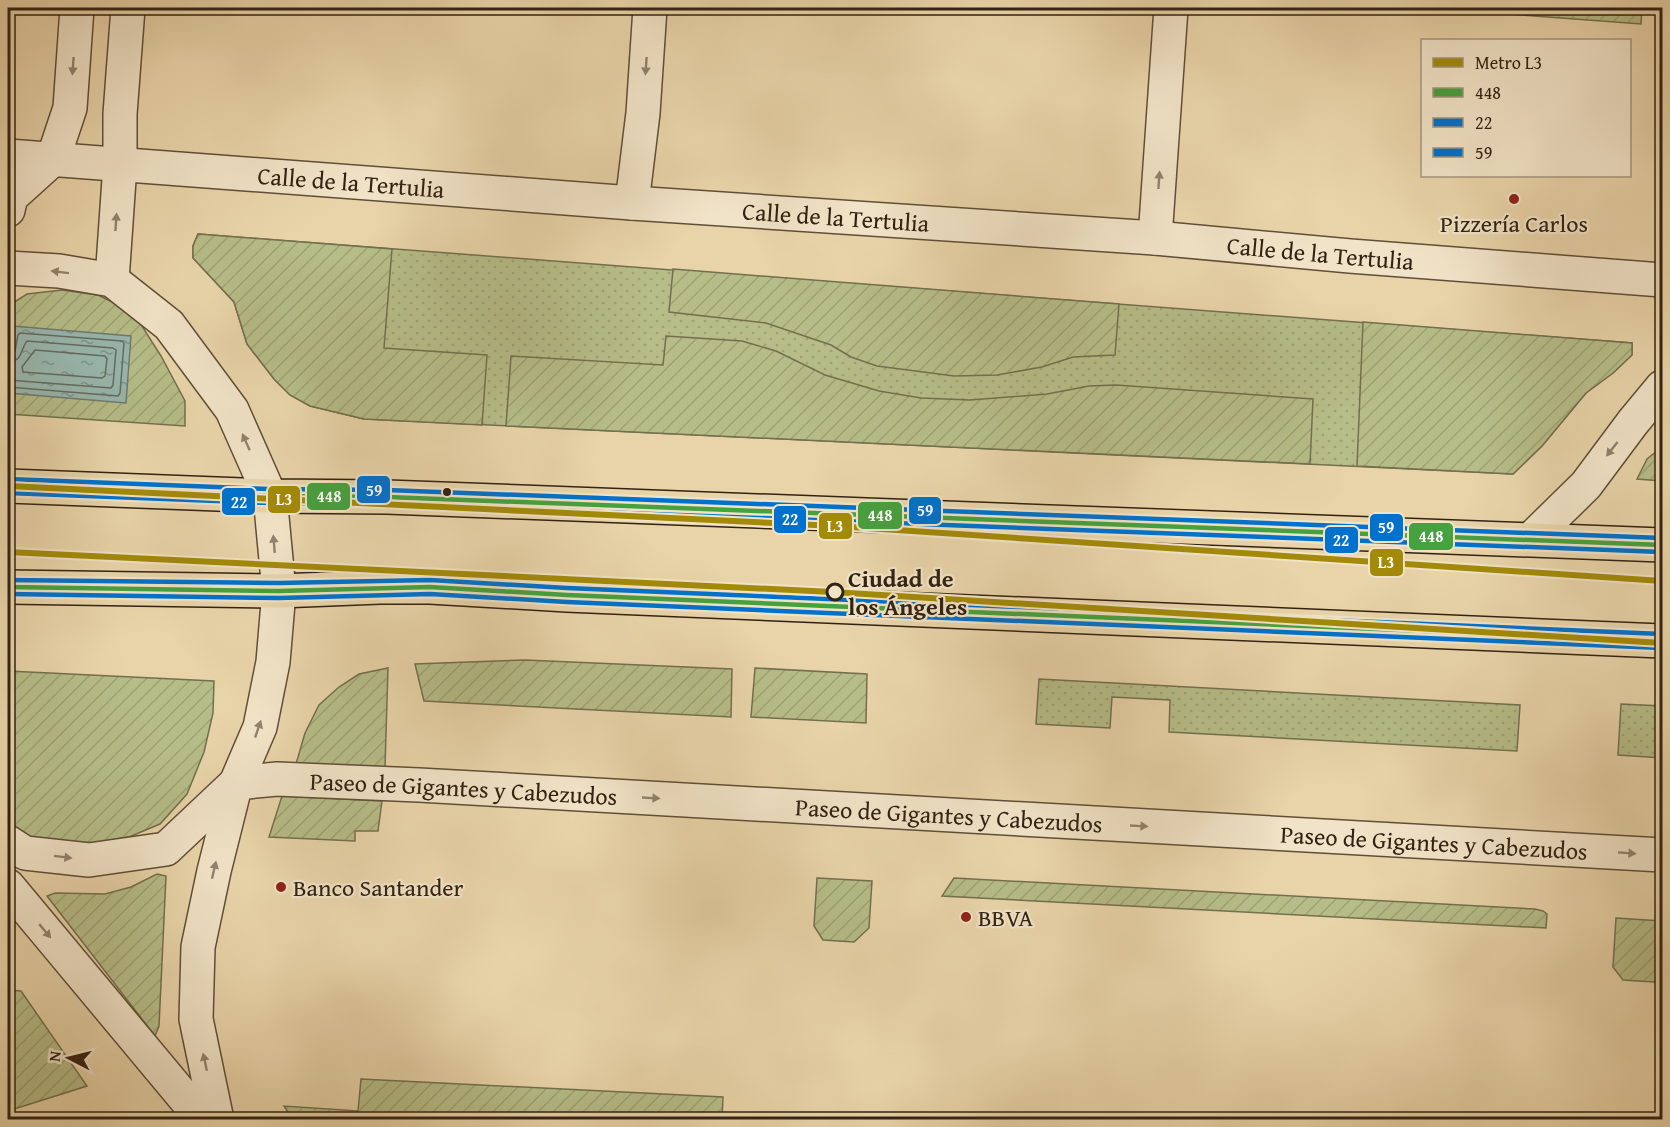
<svg xmlns="http://www.w3.org/2000/svg" width="1670" height="1127" font-family="'Gentium Book Plus',serif">
<style>
.park{fill:url(#park-dots);stroke:#74704e;stroke-width:1.5}
.garden{fill:url(#garden-furrows);stroke:#74704e;stroke-width:1.5}
.water{fill:url(#water-ripples);stroke:#6f7b70;stroke-width:1.5}
.lines{fill:none;stroke-linecap:round;stroke-linejoin:round}
.shore{stroke:#656c60;stroke-width:1.5}
.minor-casing{stroke:#604e38;stroke-width:36}
.major-casing{stroke:#322213;stroke-width:36}
.minor{stroke:#f1e3c7;stroke-width:33}
.major{stroke:#e9d4a9;stroke-width:33}
.bus-1-casing{stroke:#f1e3c7;stroke-width:9}
.bus-2-casing{stroke:#f1e3c7;stroke-width:9}
.bus-3-casing{stroke:#f1e3c7;stroke-width:9}
.bus-1{stroke:#46a13f;stroke-width:4.5}
.bus-2{stroke:#0072ce;stroke-width:4.5}
.bus-3{stroke:#0072ce;stroke-width:4.5}
.metro-1-casing{stroke:#f1e3c7;stroke-width:10}
.metro-1{stroke:#a38a09;stroke-width:6}
.oneway{fill:#92826d}
.poi-dot{fill:#8f2418;stroke:#f1e3c7;stroke-width:2}
.bus-dot{fill:#322213;stroke:#f1e3c7;stroke-width:2}
.stop-dot{fill:#f1e3c7;stroke:#322213;stroke-width:3}
.labels{text-anchor:middle;dominant-baseline:central;stroke-width:4.5;stroke-linejoin:round;paint-order:stroke}
.street-label{font-size:24px;fill:#322213;stroke:#f1e3c7}
.poi-label{font-size:24px;fill:#322213;stroke:#f1e3c7;text-anchor:start}
.stop-label{font-size:24px;font-weight:bold;fill:#322213;stroke:#f1e3c7;text-anchor:start}
.line-badge{stroke:#f1e3c7;stroke-width:2}
.badge-label{font-size:16px;text-anchor:middle;font-weight:bold;fill:#fff}
</style>
<defs>
<pattern id="park-dots" width="8" height="8" patternUnits="userSpaceOnUse" patternTransform="scale(1.5)"><rect width="8" height="8" fill="#b6bd88"/><path d="M2 2h.1M6 6h.1" fill="none" stroke="#9da274" stroke-width="1.8" stroke-linecap="round"/></pattern>
<pattern id="garden-furrows" width="10" height="10" patternUnits="userSpaceOnUse" patternTransform="scale(1.5)"><rect width="10" height="10" fill="#b6bd88"/><path d="M-1 1l2-2M0 10L10 0M9 11l2-2" fill="none" stroke="#9da274"/></pattern>
<pattern id="water-ripples" width="26" height="14" patternUnits="userSpaceOnUse" patternTransform="scale(1.5)"><rect width="26" height="14" fill="#98b7ae"/><path d="M2 4q2-2 4 0t4 0M15 11q2-2 4 0t4 0" fill="none" stroke="#7d948c"/></pattern>
</defs>
<rect width="100%" height="100%" fill="#e9d4a9"/>
<filter id="stains"><feTurbulence type="fractalNoise" baseFrequency=".00333" numOctaves="4"/><feColorMatrix values="0 0 0 0 .2 0 0 0 0 .09 0 0 0 0 .02 0 0 0 .5 -.17"/></filter>
<radialGradient id="worn" r=".72"><stop offset=".6" stop-color="#630" stop-opacity="0"/><stop offset="1" stop-color="#630" stop-opacity=".3"/></radialGradient>
<g class="park">
<polygon points="198,234 1632,343 1632,355 1613,373 1586,393 1542,446 1513,474 364,419 310,406 290,395 274,379 247,344 234,302 193,258 193,246"/>
<polygon points="1039,679 1520,705 1517,751 1169,732 1170,700 1112,697 1110,728 1036,724"/>
<polygon points="1621,704 1662,706 1662,758 1618,755"/>
</g>
<g class="garden">
<polygon points="1429,8 1642,8 1641,24"/>
<polygon points="198,234 392,249 384,348 487,355 482,425 364,419 310,406 290,395 274,379 247,344 234,302 193,258 193,246"/>
<polygon points="673,269 1119,304 1115,355 1073,357 1042,367 997,375 954,376 877,366 851,357 831,345 766,323 669,312"/>
<polygon points="62,290 98,295 133,312 161,356 185,401 185,426 8,414 8,306 27,294"/>
<polygon points="1363,322 1632,343 1632,355 1613,373 1586,393 1542,446 1513,474 1357,466"/>
<polygon points="666,336 742,341 776,351 825,375 879,391 921,398 970,400 1047,394 1089,386 1116,385 1313,399 1310,464 506,426 511,356 663,365"/>
<polygon points="1662,447 1662,481 1637,479 1647,459"/>
<polygon points="525,660 732,669 731,717 424,701 415,664"/>
<polygon points="388,668 385,767 296,764 305,733 319,705 339,687 359,674"/>
<polygon points="755,668 867,674 866,723 751,717"/>
<polygon points="8,671 214,681 213,713 204,752 187,794 160,824 129,837 82,845 34,841 8,827"/>
<polygon points="282,796 382,801 378,831 355,831 355,841 269,837"/>
<polygon points="157,874 166,876 159,1026 155,1036 47,896 55,893 105,894 131,887"/>
<polygon points="817,878 872,881 869,928 854,942 823,940 814,926"/>
<polygon points="954,878 1535,909 1543,911 1547,914 1546,928 942,896"/>
<polygon points="1616,918 1662,921 1662,974 1654,982 1623,980 1613,967"/>
<polygon points="8,990 21,991 87,1086 8,1111"/>
<polygon points="361,1079 723,1097 722,1119 293,1120 284,1106 358,1111"/>
</g>
<polygon class="water" points="12,326 131,336 126,403 8,393"/>
<g class="lines">
<g class="shore">
<polygon points="35,350 105,356 107,359 105,376 102,378 23,372 22,367"/>
<polyline points="8,354 15,351 18,335 20,333 122,341 124,343 120,393 118,396 8,387"/>
<path d="M8,362C24,361 20,349 27,341L113,348L116,350L113,385L111,388L8,380"/>
</g>
<defs>
<g id="minor">
<path id="s1" d="M8,156L632,203L1155,238L1350,256L1662,280"/>
<polyline points="632,203 643,113 650,8"/>
<polyline points="8,210 11,197 53,159 70,108 77,8"/>
<polyline points="1155,238 1171,8"/>
<polyline points="8,268 59,271 112,280 169,325 232,410 270,496 279,591 273,662 260,727 236,783 214,871 198,947 196,1019 217,1120"/>
<polyline points="112,280 120,165 120,114 128,8"/>
<polyline points="1531,539 1586,485 1633,422 1662,387"/>
<path id="s2" d="M236,783L277,779L419,785L1662,855"/>
<polyline points="8,842 25,853 89,860 166,849 236,783"/>
<polyline points="8,886 203,1120"/>
</g>
<g id="major">
<polyline points="8,486 270,496 387,497 1662,545"/>
<polyline points="8,587 279,591 380,587 430,587 567,595 1662,641"/>
</g>
</defs>
<use href="#minor" class="minor-casing"/>
<use href="#major" class="major-casing"/>
<use href="#minor" class="minor"/>
<use href="#major" class="major"/>
<defs>
<g id="bus-1">
<polyline points="8,486 270,496 387,497 1662,545"/>
<polyline points="8,587 279,591 430,587 567,595 1662,641"/>
</g>
<g id="bus-2">
<polyline points="8,493 270,503 387,504 1662,552"/>
<polyline points="8,594 279,598 430,594 567,602 1662,648"/>
</g>
<g id="bus-3">
<polyline points="8,479 270,489 387,490 1662,538"/>
<polyline points="8,580 279,583 430,580 567,588 1662,634"/>
</g>
</defs>
<use href="#bus-1" class="bus-1-casing"/>
<use href="#bus-2" class="bus-2-casing"/>
<use href="#bus-3" class="bus-3-casing"/>
<use href="#bus-1" class="bus-1"/>
<use href="#bus-2" class="bus-2"/>
<use href="#bus-3" class="bus-3"/>
<defs>
<g id="metro-1">
<polyline points="8,486 836,526 1662,581"/>
<polyline points="8,552 833,592 1662,643"/>
</g>
</defs>
<use href="#metro-1" class="metro-1-casing"/>
<use href="#metro-1" class="metro-1"/>
</g>
<defs><path id="oneway-solid" d="M-6-.8H1V-3.2L6.5 0L1 3.2V.8H-6Z" transform="scale(1.5)"/></defs>
<g class="oneway">
<use href="#oneway-solid" transform="translate(73 66) rotate(94)"/>
<use href="#oneway-solid" transform="translate(646 66) rotate(94)"/>
<use href="#oneway-solid" transform="translate(1159 180) rotate(-86)"/>
<use href="#oneway-solid" transform="translate(116 222) rotate(-86)"/>
<use href="#oneway-solid" transform="translate(60 272) rotate(-173)"/>
<use href="#oneway-solid" transform="translate(246 442) rotate(-114)"/>
<use href="#oneway-solid" transform="translate(1612 449) rotate(128)"/>
<use href="#oneway-solid" transform="translate(274 544) rotate(-95)"/>
<use href="#oneway-solid" transform="translate(258 729) rotate(-71)"/>
<use href="#oneway-solid" transform="translate(651 798) rotate(3)"/>
<use href="#oneway-solid" transform="translate(1139 826) rotate(3)"/>
<use href="#oneway-solid" transform="translate(1627 853) rotate(4)"/>
<use href="#oneway-solid" transform="translate(63 857) rotate(7)"/>
<use href="#oneway-solid" transform="translate(214 870) rotate(-77)"/>
<use href="#oneway-solid" transform="translate(45 931) rotate(50)"/>
<use href="#oneway-solid" transform="translate(205 1062) rotate(-102)"/>
</g>
<g class="poi-dot">
<circle cx="1514" cy="199" r="6"/>
<circle cx="281" cy="887" r="6"/>
<circle cx="966" cy="917" r="6"/>
</g>
<circle class="bus-dot" cx="447" cy="492" r="5"/>
<circle class="stop-dot" cx="835" cy="592" r="8"/>
<g class="labels">
<g class="street-label">
<text stroke="none"><textPath href="#s1" startOffset="344">Calle de la Tertulia</textPath></text>
<text stroke="none"><textPath href="#s1" startOffset="830">Calle de la Tertulia</textPath></text>
<text stroke="none"><textPath href="#s1" startOffset="1316">Calle de la Tertulia</textPath></text>
<text stroke="none"><textPath href="#s2" startOffset="228">Paseo de Gigantes y Cabezudos</textPath></text>
<text stroke="none"><textPath href="#s2" startOffset="714">Paseo de Gigantes y Cabezudos</textPath></text>
<text stroke="none"><textPath href="#s2" startOffset="1200">Paseo de Gigantes y Cabezudos</textPath></text>
</g>
<g class="poi-label">
<text x="1514" y="223" text-anchor="middle">Pizzería Carlos</text>
<text x="293" y="887">Banco Santander</text>
<text x="978" y="917">BBVA</text>
</g>
<g class="stop-label">
<text x="848" y="578">Ciudad de<tspan x="848" dy="28">los Ángeles</tspan></text>
</g>
</g>
<g class="line-badge">
<rect x="356" y="475" width="35" height="29" rx="6" fill="#0072ce"/>
<rect x="306" y="482" width="45" height="29" rx="6" fill="#46a13f"/>
<rect x="267" y="485" width="34" height="29" rx="6" fill="#a38a09"/>
<rect x="221" y="487" width="35" height="29" rx="6" fill="#0072ce"/>
<rect x="908" y="496" width="34" height="29" rx="6" fill="#0072ce"/>
<rect x="857" y="501" width="46" height="29" rx="6" fill="#46a13f"/>
<rect x="773" y="505" width="34" height="29" rx="6" fill="#0072ce"/>
<rect x="818" y="512" width="35" height="28" rx="6" fill="#a38a09"/>
<rect x="1369" y="513" width="35" height="29" rx="6" fill="#0072ce"/>
<rect x="1408" y="522" width="46" height="29" rx="6" fill="#46a13f"/>
<rect x="1324" y="526" width="35" height="28" rx="6" fill="#0072ce"/>
<rect x="1369" y="548" width="35" height="29" rx="6" fill="#a38a09"/>
</g>
<g class="badge-label">
<text x="374" y="496">59</text>
<text x="329" y="502">448</text>
<text x="284" y="505">L3</text>
<text x="239" y="508">22</text>
<text x="925" y="516">59</text>
<text x="880" y="521">448</text>
<text x="790" y="525">22</text>
<text x="835" y="532">L3</text>
<text x="1386" y="533">59</text>
<text x="1431" y="542">448</text>
<text x="1341" y="546">22</text>
<text x="1386" y="568">L3</text>
</g>
<rect width="1670" height="1127" fill="none" stroke="#e9d4a9" stroke-width="30"/>
<rect x="9" y="9" width="1652" height="1109" fill="none" stroke="#322213" stroke-width="3"/>
<rect x="15" y="15" width="1640" height="1097" fill="none" stroke="#322213" stroke-width="1.5"/>
<rect x="1421" y="39" width="210" height="138" fill="#f1e3c7" stroke="#a5967f" stroke-width="1.5"/>
<rect x="1433" y="58" width="30" height="9" fill="#a38a09" stroke="#a5967f" stroke-width="1.5"/>
<text x="1475" y="69" font-size="18" fill="#322213">Metro L3</text>
<rect x="1433" y="88" width="30" height="9" fill="#46a13f" stroke="#a5967f" stroke-width="1.5"/>
<text x="1475" y="99" font-size="18" fill="#322213">448</text>
<rect x="1433" y="118" width="30" height="9" fill="#0072ce" stroke="#a5967f" stroke-width="1.5"/>
<text x="1475" y="129" font-size="18" fill="#322213">22</text>
<rect x="1433" y="148" width="30" height="9" fill="#0072ce" stroke="#a5967f" stroke-width="1.5"/>
<text x="1475" y="159" font-size="18" fill="#322213">59</text>
<g transform="translate(69 1058) rotate(277)" stroke="#f1e3c7" stroke-width="4.5" paint-order="stroke">
<path d="M0-4.5L10 22L0 15L-10 22Z" fill="#322213"/>
<text y="-9" font-size="16" font-weight="bold" text-anchor="middle" fill="#322213">N</text>
</g>
<rect width="100%" height="100%" filter="url(#stains)"/>
<rect width="100%" height="100%" fill="url(#worn)"/>
</svg>
